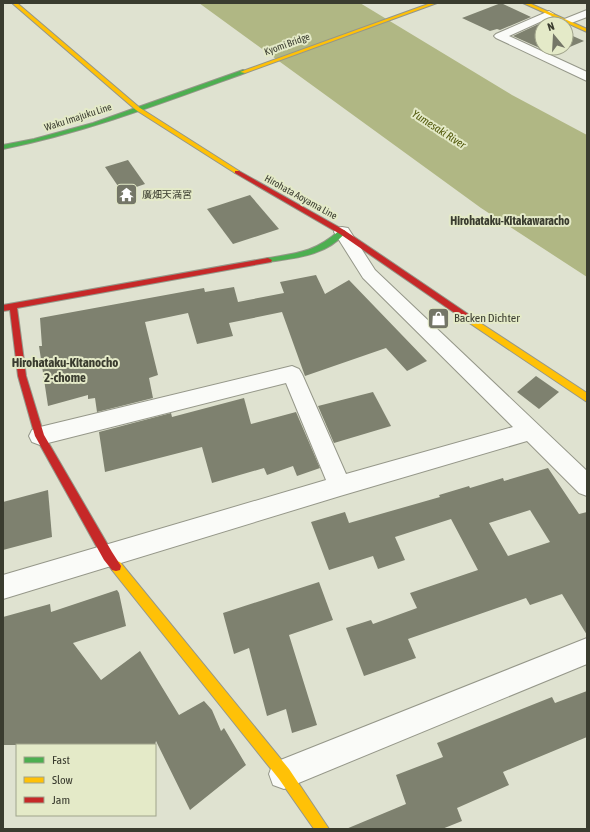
<svg xmlns="http://www.w3.org/2000/svg" width="590" height="832" font-family="'Asap Condensed','Noto Sans JP',sans-serif">
<style>
.water{fill:#b0b784}
.building{fill:#7e816f;fill-rule:evenodd}
.lines{fill:none;stroke-linecap:round;stroke-linejoin:round}
.street-casing{stroke:#959789;stroke-width:2}
.fast-casing{stroke:#959789;stroke-width:2}
.slow-casing{stroke:#959789;stroke-width:2}
.jam-casing{stroke:#959789;stroke-width:2}
.street{fill:#fafbf8;fill-rule:evenodd}
.fast{fill:#4caf50;fill-rule:evenodd}
.slow{fill:#ffc107;fill-rule:evenodd}
.jam{fill:#c62828;fill-rule:evenodd}
.labels{text-anchor:middle;dominant-baseline:central;stroke-width:4;stroke-linejoin:round;paint-order:stroke}
.far-street-label{font-size:10px;fill:#3a3c2f;stroke:#e4eac8}
.far-poi-label{font-size:10px;fill:#3a3c2f;stroke:#e4eac8;text-anchor:start}
.far-water-label{font-size:11px;font-style:italic;fill:#51580a;stroke:#e4eac8}
.far-quarter-label{font-size:12px;font-weight:bold;fill:#3a3c2f;stroke:#e4eac8}
.poi-label{font-size:12px;fill:#3a3c2f;stroke:#e4eac8;text-anchor:start}
.neighbourhood-label{font-size:13px;font-weight:bold;fill:#3a3c2f;stroke:#e4eac8}
</style>
<rect width="100%" height="100%" fill="#dfe2d0"/>
<polygon class="water" points="199,3 360,3 512,95 587,135 587,277 481,208"/>
<g class="building">
<polygon points="501,3 531,17 500,30 497,29 490,31 462,18"/>
<polygon points="543,22 546,24 542,24 542,48 566,48 566,33 584,41 553,54 513,36"/>
<polygon points="128,160 145,184 122,192 105,167"/>
<polygon points="250,195 279,229 233,244 207,209"/>
<polygon points="316,275 325,294 349,280 427,361 407,371 386,348 305,376 282,312 229,323 233,336 197,344 188,313 145,322 158,375 149,378 153,398 97,412 95,398 88,399 88,395 48,406 39,346 42,346 40,318 204,288 205,292 234,287 238,302 284,293 280,282"/>
<polygon points="536,376 559,392 539,409 517,392"/>
<polygon points="373,392 391,426 334,443 318,406"/>
<polygon points="244,398 251,424 296,412 320,468 297,476 293,466 267,475 264,468 212,483 202,447 105,472 99,432 171,413 172,417"/>
<path d="M548,468L579,514L587,512V635L562,594L530,605L526,598L408,639L416,658L364,676L346,628L371,620L373,624L417,608L410,593L478,570L451,519L395,537L405,560L378,569L373,556L329,570L311,522L345,512L349,523L440,497L439,495L469,486L470,488L503,478L504,481ZM530,510L550,542L508,556L489,523Z"/>
<polygon points="48,490 52,537 3,550 3,502"/>
<polygon points="319,582 333,620 289,635 317,725 292,733 286,709 267,716 249,648 234,654 223,613"/>
<polygon points="117,590 119,593 126,626 73,643 101,680 140,651 179,715 204,701 212,710 221,731 224,728 246,765 190,810 156,741 155,745 3,745 3,617 50,604 51,612"/>
<polygon points="587,691 587,737 503,772 509,785 457,808 462,821 442,829 346,829 406,804 396,775 443,757 437,743 552,697 555,703"/>
</g>
<g class="lines">
<defs>
<g id="street">
<polygon points="587,10 587,17 566,25 560,22 562,20"/>
<polygon points="549,11 554,14 553,16 509,36 587,72 587,81 496,38 494,36 496,34"/>
<polygon points="342,227 348,228 375,270 587,471 587,496 579,493 527,441 340,496 3,599 3,575 326,480 286,383 40,445 32,442 29,436 32,430 40,427 292,366 299,369 302,374 346,474 513,427 363,278 334,232 336,228"/>
<polygon points="587,638 587,664 284,789 273,785 269,774 273,763"/>
</g>
<g id="fast">
<path d="M243,70L245,71V73C165,102 87,132 3,149V145L34,139L93,123Z"/>
<path d="M340,230H344L346,232C326,256 296,258 268,262L264,260L268,258C299,253 315,252 340,230Z"/>
</g>
<g id="slow">
<polygon points="12,3 17,3 140,108 239,171 239,173 235,173 136,110"/>
<polygon points="431,3 437,3 245,73 240,72"/>
<polygon points="523,3 529,3 587,29 587,32"/>
<polygon points="465,313 587,393 587,402 462,318 461,316"/>
<polygon points="116,561 120,562 289,769 329,829 314,829 279,779 112,570 111,566 112,562"/>
</g>
<g id="jam">
<polygon points="235,171 239,171 344,230 468,314 469,316 468,318 462,318 340,234 235,173"/>
<polygon points="268,258 272,260 271,262 17,308 26,376 44,435 112,552 121,566 120,570 116,571 112,570 104,560 35,436 18,376 10,310 3,311 3,305"/>
</g>
</defs>
<use href="#street" class="street-casing"/>
<use href="#fast" class="fast-casing"/>
<use href="#slow" class="slow-casing"/>
<use href="#jam" class="jam-casing"/>
<use href="#street" class="street"/>
<use href="#fast" class="fast"/>
<use href="#slow" class="slow"/>
<use href="#jam" class="jam"/>
</g>
<defs>
<symbol id="temple-square" viewBox="-11 -11 22 22"><rect x="-9" y="-9" width="18" height="18" rx="4" fill="#747667" stroke="#e4eac8"/><path d="M0-6L5-2H3V0L6.5 2.5H4V6H1.5V3h-3V6H-4V2.5H-6.5L-3 0V-2H-5Z" fill="#fff"/></symbol>
<symbol id="shop-square" viewBox="-11 -11 22 22"><rect x="-9" y="-9" width="18" height="18" rx="4" fill="#747667" stroke="#e4eac8"/><path d="M-5-2.5h2.3a2.7 3.5 0 0 1 5.4 0H5L5.5 6h-11ZM-1.5-2.5h3a1.5 2.3 0 0 0-3 0Z" fill="#fff"/></symbol>
</defs>
<g fill-rule="evenodd">
<use href="#temple-square" x="114" y="182" width="25" height="25"/>
<use href="#shop-square" x="426" y="306" width="25" height="25"/>
</g>
<g class="labels">
<g class="far-street-label">
<text transform="translate(287 44) rotate(-20)">Kyomi Bridge</text>
<text transform="translate(78 117) rotate(-18)">Waku Imajuku Line</text>
<text transform="translate(301 197) rotate(29)">Hirohata Aoyama Line</text>
</g>
<g class="far-poi-label">
<text x="142" y="194">廣畑天満宮</text>
</g>
<g class="far-water-label">
<text transform="translate(439 129) rotate(33)">Yumesaki River</text>
</g>
<g class="far-quarter-label">
<text x="510" y="221">Hirohataku-Kitakawaracho</text>
</g>
<g class="poi-label">
<text x="454" y="318">Backen Dichter</text>
</g>
<g class="neighbourhood-label">
<text x="65" y="362">Hirohataku-Kitanocho<tspan x="65" dy="15">2-chome</tspan></text>
</g>
</g>
<rect width="590" height="832" fill="none" stroke="#3a3c2f" stroke-width="8"/>
<rect x="16" y="744" width="140" height="72" fill="#e4eac8" stroke="#a0a48b"/>
<rect x="24" y="757" width="20" height="6" fill="#4caf50" stroke="#a0a48b"/>
<text x="52" y="764" font-size="12" fill="#3a3c2f">Fast</text>
<rect x="24" y="777" width="20" height="6" fill="#ffc107" stroke="#a0a48b"/>
<text x="52" y="784" font-size="12" fill="#3a3c2f">Slow</text>
<rect x="24" y="797" width="20" height="6" fill="#c62828" stroke="#a0a48b"/>
<text x="52" y="804" font-size="12" fill="#3a3c2f">Jam</text>
<g transform="translate(554 36) rotate(342)"><circle r="19" fill="#e4eac8" stroke="#a0a48b"/>
<path d="M0-3L7 15L0 10L-7 15Z" fill="#747667"/>
<text y="-6" font-size="11" font-weight="bold" text-anchor="middle" fill="#3a3c2f">N</text>
</g>
</svg>
